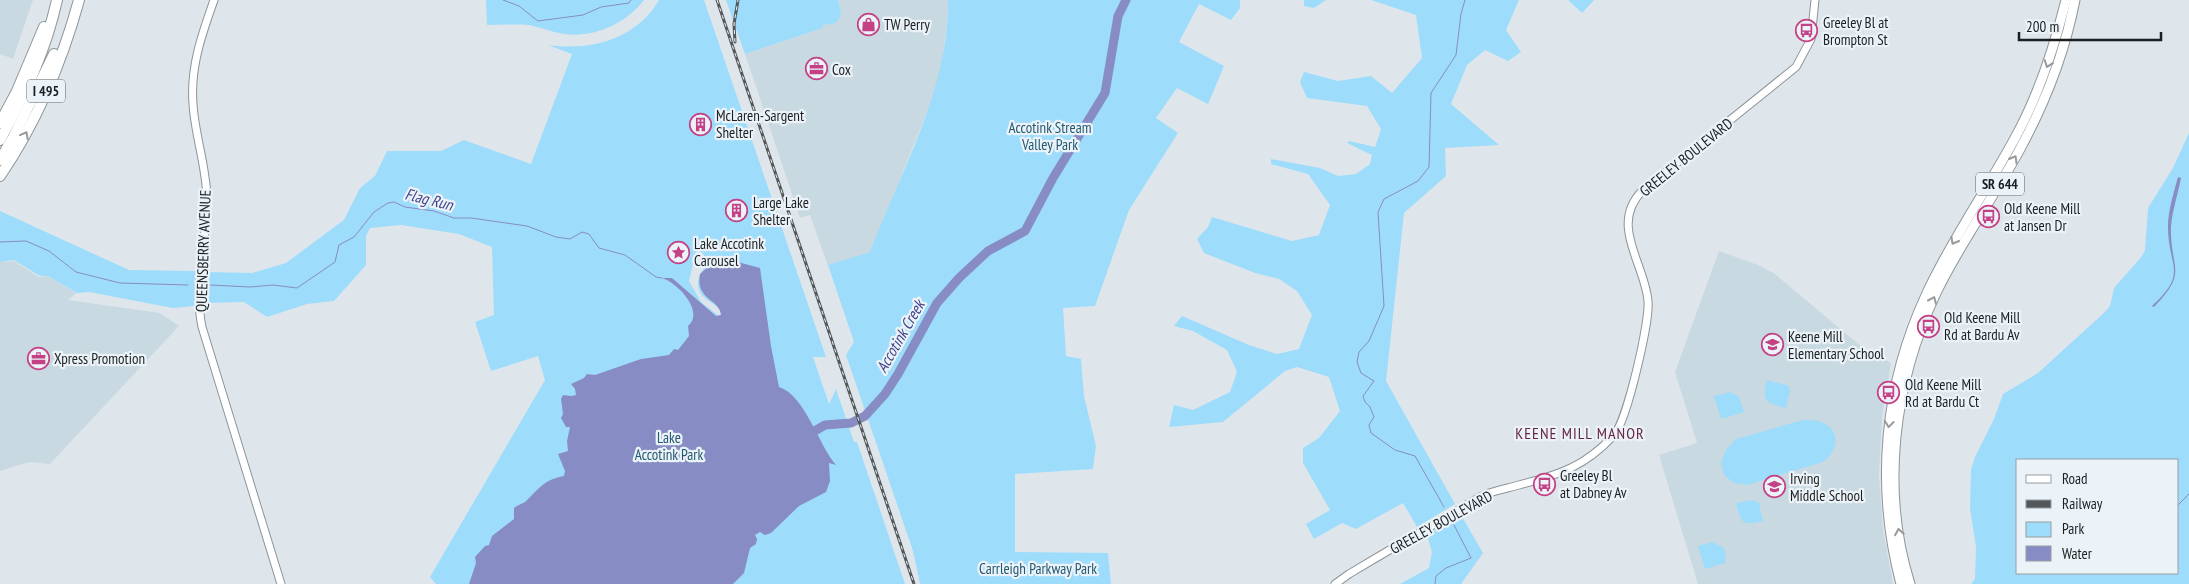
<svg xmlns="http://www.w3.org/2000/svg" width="2189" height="584" font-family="'PT Sans Narrow',sans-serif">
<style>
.built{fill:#c9d9e2}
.green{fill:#9edcfc;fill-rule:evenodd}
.water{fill:#878cc5}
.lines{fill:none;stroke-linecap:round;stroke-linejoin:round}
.stream{stroke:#878cc5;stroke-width:1}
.river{stroke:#878cc5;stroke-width:9}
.tertiary-casing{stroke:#8d9599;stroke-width:9}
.primary-casing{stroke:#8d9599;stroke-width:11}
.motorway-casing{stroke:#8d9599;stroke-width:12}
.tertiary{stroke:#fff;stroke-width:7}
.primary{stroke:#fff;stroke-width:9}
.motorway{stroke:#fff;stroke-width:10}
.rail-casing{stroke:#53575a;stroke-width:3}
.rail{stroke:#ebf3f8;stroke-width:1;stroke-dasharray:4;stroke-linecap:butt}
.oneway{stroke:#999a9b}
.labels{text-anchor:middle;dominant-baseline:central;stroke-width:4.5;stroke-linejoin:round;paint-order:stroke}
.shield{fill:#ebf3f8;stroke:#5a5f62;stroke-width:1}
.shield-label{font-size:14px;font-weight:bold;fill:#1c1f21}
.poi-label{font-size:15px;fill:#1c1f21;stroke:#ebf3f8;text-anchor:start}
.park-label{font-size:15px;fill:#245972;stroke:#ebf3f8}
.street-label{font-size:15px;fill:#1c1f21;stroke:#ebf3f8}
.water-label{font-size:16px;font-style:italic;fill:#43438a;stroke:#ebf3f8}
.neighbourhood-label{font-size:16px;letter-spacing:1px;fill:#672646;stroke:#ebf3f8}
</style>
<rect width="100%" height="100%" fill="#dee6eb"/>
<g class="built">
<polygon points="0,0 33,0 13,59 0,54"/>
<polygon points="838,0 948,0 947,23 942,63 932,100 870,253 828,266 810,215 800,218 745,54 823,28 824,24 835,23 841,15"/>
<polygon points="1719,251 1758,265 1775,274 1863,348 1891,363 1882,418 1879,476 1883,530 1893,584 1698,584 1659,455 1697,443 1675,372"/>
<polygon points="14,261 39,277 48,276 76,293 68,300 160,313 179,326 50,464 29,462 0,471 0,262"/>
</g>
<g class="green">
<path d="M486,0H644C625,25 590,40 559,33C549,31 539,27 529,25C515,24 500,25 487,25Z"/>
<path d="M659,0H704L826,357H813L829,404L836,389L854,442H857L905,584H436L430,577L545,380L538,356L491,371L475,322L494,315L492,247L459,234L401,225L370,228L366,236V265L334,301L307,304L267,317L244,302L206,303L208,272L252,273L286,263L344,220L360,188L375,176L387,151H441L464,140L531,164L572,54L548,45C590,51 636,40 659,0ZM697,247L710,263C703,268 699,274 698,283C697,300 716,301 722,313L719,316L701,302L689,281Z"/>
<path d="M726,0H838L841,13C840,22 833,26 824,24L823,28L745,54Z"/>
<path d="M948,0H1240V8L1231,20L1199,4L1179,42L1224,66L1208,104L1177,88L1156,118L1178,133L1129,210L1095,306L1063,308L1066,356L1081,359L1084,396L1096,446L1093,469L1015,474V552L1108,553L1111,584H920L913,551L846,355L854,342L828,265L870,252C901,170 949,90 948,0Z"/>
<polygon points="1304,0 1326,0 1314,8 1304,6"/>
<polygon points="1371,0 1519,0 1506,30 1521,52 1508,61 1485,50 1467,65 1451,104 1499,145 1445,148 1446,176 1404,213 1386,381 1455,504 1417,527 1403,503 1356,529 1342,523 1314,539 1306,524 1330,510 1303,463 1303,448 1319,438 1340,411 1329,377 1297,367 1285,371 1223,422 1169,427 1174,405 1193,410 1230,392 1237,372 1227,350 1193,331 1174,326 1182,316 1249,345 1277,354 1299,349 1312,315 1297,291 1279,279 1255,273 1204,253 1197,239 1208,227 1212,217 1292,241 1319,235 1330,205 1308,174 1271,164 1271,159 1320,168 1338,176 1356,174 1370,164 1372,155 1347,143 1349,141 1375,147 1381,129 1367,106 1307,98 1300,82 1304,72 1338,81 1371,76 1392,93 1422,58 1416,15"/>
<polygon points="1568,0 1594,0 1582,13"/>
<path d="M2189,133V584H1971L1975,579L1976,547L1970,508L1971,470L1975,457L1994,419L2003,394L2038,373L2105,312L2110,306L2114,288L2142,256L2145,250L2148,208L2173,168ZM2018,460H2178V573H2018Z"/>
<polygon points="0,211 129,270 195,271 194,306 173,308 89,292 77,293 48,276 40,276 14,260 0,262"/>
<path d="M1767,380L1789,386L1790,391L1786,408C1766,403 1761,402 1767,380Z"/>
<polygon points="1730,392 1739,397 1744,412 1721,419 1714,396"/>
<path d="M1803,420C1808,420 1814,420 1819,421C1841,429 1840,449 1823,462L1747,485L1734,483L1724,475L1721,463L1725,451L1736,439Z"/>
<path d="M1753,500L1759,503L1763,521C1742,526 1741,524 1736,503Z"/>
<polygon points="1461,515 1483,553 1461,584 1400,584 1429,568 1432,552 1427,535"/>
<polygon points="1712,542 1724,548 1726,555 1725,563 1705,569 1698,546"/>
</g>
<g class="water">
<path d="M2178,177L2181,178C2178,194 2172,211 2171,227C2170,270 2189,271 2154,307L2152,306C2189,272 2168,268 2168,226C2168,210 2174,192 2178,177Z"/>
<path d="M719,257L760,268L771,346L779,387C805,395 819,446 836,465L829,463L830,481L826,492L799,506L771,533L765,535L760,532L755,535L757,539L756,544L750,548L744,573L733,584H469L476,563L475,557L485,546L489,545L492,536L514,519V508C517,505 522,504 525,502C540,488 543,480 564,476L565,471L558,454L568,451L567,441L570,427H566L561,418L563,414L561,399L563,395L571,396L576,395L575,389L571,384L584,378L587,374L595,375L641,359L669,355L674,349L678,350L689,336L688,326C705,312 678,283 662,278H672L716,316L721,315C720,299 695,300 700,274Z"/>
</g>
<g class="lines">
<g class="stream">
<polyline points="503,0 519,6 538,21 583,15 601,7 629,3 631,0"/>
<polyline points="0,242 26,241 49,251 76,272 120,283 188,285"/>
<polyline points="210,285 250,287 273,285 297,288 335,262 339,245 354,237 374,212 388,203 394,202 405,207 434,211 454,218 471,218 527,226 556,237 570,239 582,232 589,234 599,248 625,255 656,277 662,278"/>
<polyline points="2178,505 2189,494"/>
<polyline points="1444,507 1415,456 1395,450 1371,433 1369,425 1374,417 1370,407 1365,402 1363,396 1374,381 1361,373 1357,362 1359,352 1369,341 1384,306 1378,212 1384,199 1418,181 1429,167 1431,93 1456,55 1461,14 1465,0"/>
<polyline points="1435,584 1436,576 1446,568 1471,558 1454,525"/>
</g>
<polyline class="river" points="806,436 825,425 851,423 865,416 885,394 898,374 937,303 959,278 988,251 1025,231 1053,178 1105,93 1118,16 1126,0"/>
<defs>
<g id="tertiary">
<path d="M214,0C202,34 190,67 193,104C195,136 206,165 207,198C207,241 193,284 202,327L281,584"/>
<path d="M1335,584L1349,574C1379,556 1410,538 1440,521C1456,512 1471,501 1486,494C1497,490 1508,488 1519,485C1559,475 1586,466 1614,435C1627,421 1650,321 1648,301C1645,264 1609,225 1642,191L1796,67L1811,39L1815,0"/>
</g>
<g id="primary">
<path d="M1901,584C1875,486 1884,385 1927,293C1952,239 1987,190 2015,138C2039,95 2054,48 2066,0"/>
<path d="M1910,584C1880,489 1894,382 1936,293C1960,243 1994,197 2020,149C2045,103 2065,51 2075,0"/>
</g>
<g id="motorway">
<polyline points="0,123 17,91 44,27"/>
<path d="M0,140C25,95 46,50 57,0"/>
<polyline points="0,160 14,136 54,54"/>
<path d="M0,176C36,123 62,62 79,0"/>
</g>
</defs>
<use href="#tertiary" class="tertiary-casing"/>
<use href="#primary" class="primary-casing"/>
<use href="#motorway" class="motorway-casing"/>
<use href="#tertiary" class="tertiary"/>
<use href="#primary" class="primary"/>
<use href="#motorway" class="motorway"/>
<defs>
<g id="rail">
<polyline points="717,0 914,584"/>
<polyline points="735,42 734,24 738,0"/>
</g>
</defs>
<use href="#rail" class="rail-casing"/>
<use href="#rail" class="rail"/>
</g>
<defs><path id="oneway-chevron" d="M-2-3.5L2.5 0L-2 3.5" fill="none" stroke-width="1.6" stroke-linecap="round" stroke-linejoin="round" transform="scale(1.25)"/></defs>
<g class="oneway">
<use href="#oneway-chevron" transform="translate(2048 64) rotate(110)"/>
<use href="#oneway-chevron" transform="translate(25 135) rotate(-62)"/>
<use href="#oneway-chevron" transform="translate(2014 159) rotate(-60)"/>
<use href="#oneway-chevron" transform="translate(1954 241) rotate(120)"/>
<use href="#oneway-chevron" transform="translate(1933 300) rotate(-66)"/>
<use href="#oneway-chevron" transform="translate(1889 424) rotate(96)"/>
<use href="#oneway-chevron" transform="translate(1899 532) rotate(-99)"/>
</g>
<defs>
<symbol id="shop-ring" viewBox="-11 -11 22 22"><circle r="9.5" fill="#ebf3f8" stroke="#c54185" stroke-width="1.5"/><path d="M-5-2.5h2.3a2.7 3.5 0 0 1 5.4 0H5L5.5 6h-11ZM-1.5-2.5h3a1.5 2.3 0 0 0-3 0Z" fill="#c54185"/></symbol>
<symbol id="bus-ring" viewBox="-11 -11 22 22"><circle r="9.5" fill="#ebf3f8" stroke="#c54185" stroke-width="1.5"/><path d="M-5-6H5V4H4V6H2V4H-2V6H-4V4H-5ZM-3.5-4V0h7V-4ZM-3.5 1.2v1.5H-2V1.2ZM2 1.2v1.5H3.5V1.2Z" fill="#c54185"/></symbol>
<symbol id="office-ring" viewBox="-11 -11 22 22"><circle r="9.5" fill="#ebf3f8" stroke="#c54185" stroke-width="1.5"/><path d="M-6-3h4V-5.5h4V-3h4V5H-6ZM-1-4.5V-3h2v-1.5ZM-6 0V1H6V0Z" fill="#c54185"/></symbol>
<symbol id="building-ring" viewBox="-11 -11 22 22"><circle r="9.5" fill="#ebf3f8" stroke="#c54185" stroke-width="1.5"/><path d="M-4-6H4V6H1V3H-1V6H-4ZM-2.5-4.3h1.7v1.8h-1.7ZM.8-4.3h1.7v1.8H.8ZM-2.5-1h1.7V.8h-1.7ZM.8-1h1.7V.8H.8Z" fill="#c54185"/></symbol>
<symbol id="sight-ring" viewBox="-11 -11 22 22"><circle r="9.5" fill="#ebf3f8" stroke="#c54185" stroke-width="1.5"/><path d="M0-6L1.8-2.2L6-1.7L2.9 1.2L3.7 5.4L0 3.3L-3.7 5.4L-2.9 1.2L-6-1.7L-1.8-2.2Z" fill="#c54185"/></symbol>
<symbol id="school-ring" viewBox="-11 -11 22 22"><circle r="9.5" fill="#ebf3f8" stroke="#c54185" stroke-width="1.5"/><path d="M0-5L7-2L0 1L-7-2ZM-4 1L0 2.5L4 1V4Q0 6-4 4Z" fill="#c54185"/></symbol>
</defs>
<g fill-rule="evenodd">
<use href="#shop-ring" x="856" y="12" width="25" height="25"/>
<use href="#bus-ring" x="1794" y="18" width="25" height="25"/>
<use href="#office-ring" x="804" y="56" width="25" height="25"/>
<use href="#building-ring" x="688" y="112" width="25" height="25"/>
<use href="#building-ring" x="724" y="198" width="25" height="25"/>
<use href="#bus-ring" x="1976" y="204" width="25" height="25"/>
<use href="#sight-ring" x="666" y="240" width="25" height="25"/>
<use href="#bus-ring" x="1916" y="314" width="25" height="25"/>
<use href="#school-ring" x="1760" y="332" width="25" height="25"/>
<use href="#office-ring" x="26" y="346" width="25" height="25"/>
<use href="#bus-ring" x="1876" y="380" width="25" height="25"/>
<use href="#bus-ring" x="1532" y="472" width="25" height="25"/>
<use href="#school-ring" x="1762" y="474" width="25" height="25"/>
</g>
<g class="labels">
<g class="shield">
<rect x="27" y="79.5" width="38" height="23" rx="4"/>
<rect x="1976" y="172.5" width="48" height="23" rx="4"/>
</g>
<g class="shield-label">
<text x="46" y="91">I 495</text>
<text x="2000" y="184">SR 644</text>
</g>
<g class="poi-label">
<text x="1823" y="22">Greeley Bl at<tspan x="1823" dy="17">Brompton St</tspan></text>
<text x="884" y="24">TW Perry</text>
<text x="832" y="69">Cox</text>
<text x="716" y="115">McLaren-Sargent<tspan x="716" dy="17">Shelter</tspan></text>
<text x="753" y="202">Large Lake<tspan x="753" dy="17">Shelter</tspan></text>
<text x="2004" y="208">Old Keene Mill<tspan x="2004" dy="17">at Jansen Dr</tspan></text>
<text x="694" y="243">Lake Accotink<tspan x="694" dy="17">Carousel</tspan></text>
<text x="1944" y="317">Old Keene Mill<tspan x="1944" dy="17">Rd at Bardu Av</tspan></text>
<text x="1788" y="336">Keene Mill<tspan x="1788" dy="17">Elementary School</tspan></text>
<text x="54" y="358">Xpress Promotion</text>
<text x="1905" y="384">Old Keene Mill<tspan x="1905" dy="17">Rd at Bardu Ct</tspan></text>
<text x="1560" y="475">Greeley Bl<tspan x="1560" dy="17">at Dabney Av</tspan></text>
<text x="1790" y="478">Irving<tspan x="1790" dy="17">Middle School</tspan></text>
</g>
<g class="park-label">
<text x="1050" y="127">Accotink Stream<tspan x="1050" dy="17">Valley Park</tspan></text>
<text x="669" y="437">Lake<tspan x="669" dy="17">Accotink Park</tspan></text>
<text x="1038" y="568">Carrleigh Parkway Park</text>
</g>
<g class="street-label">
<text transform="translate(1686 157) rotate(-39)">GREELEY BOULEVARD</text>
<text transform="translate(203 251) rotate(-88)">QUEENSBERRY AVENUE</text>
<text transform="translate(1441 522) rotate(-29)">GREELEY BOULEVARD</text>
</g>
<g class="water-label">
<text transform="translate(429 199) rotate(14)">Flag Run</text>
<text transform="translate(900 336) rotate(-60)">Accotink Creek</text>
</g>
<g class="neighbourhood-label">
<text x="1580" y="433">KEENE MILL MANOR</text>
</g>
</g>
<rect x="2016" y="459" width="162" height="115" fill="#ebf3f8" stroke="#989ea2"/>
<rect x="2026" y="475" width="25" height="8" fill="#ffffff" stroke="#989ea2"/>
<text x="2062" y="484" font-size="15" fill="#1c1f21">Road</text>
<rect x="2026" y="500" width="25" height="8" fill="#53575a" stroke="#989ea2"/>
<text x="2062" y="509" font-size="15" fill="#1c1f21">Railway</text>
<rect x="2026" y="522" width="25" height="15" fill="#9edcfc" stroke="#989ea2"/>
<text x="2062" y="534" font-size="15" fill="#1c1f21">Park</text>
<rect x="2026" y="546" width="25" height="15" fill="#878cc5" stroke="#989ea2"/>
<text x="2062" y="559" font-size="15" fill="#1c1f21">Water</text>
<path d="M2019 32v8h142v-8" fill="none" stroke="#1c1f21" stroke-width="2.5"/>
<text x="2026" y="32" font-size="15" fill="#1c1f21" stroke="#ebf3f8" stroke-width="4" paint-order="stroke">200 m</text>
</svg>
